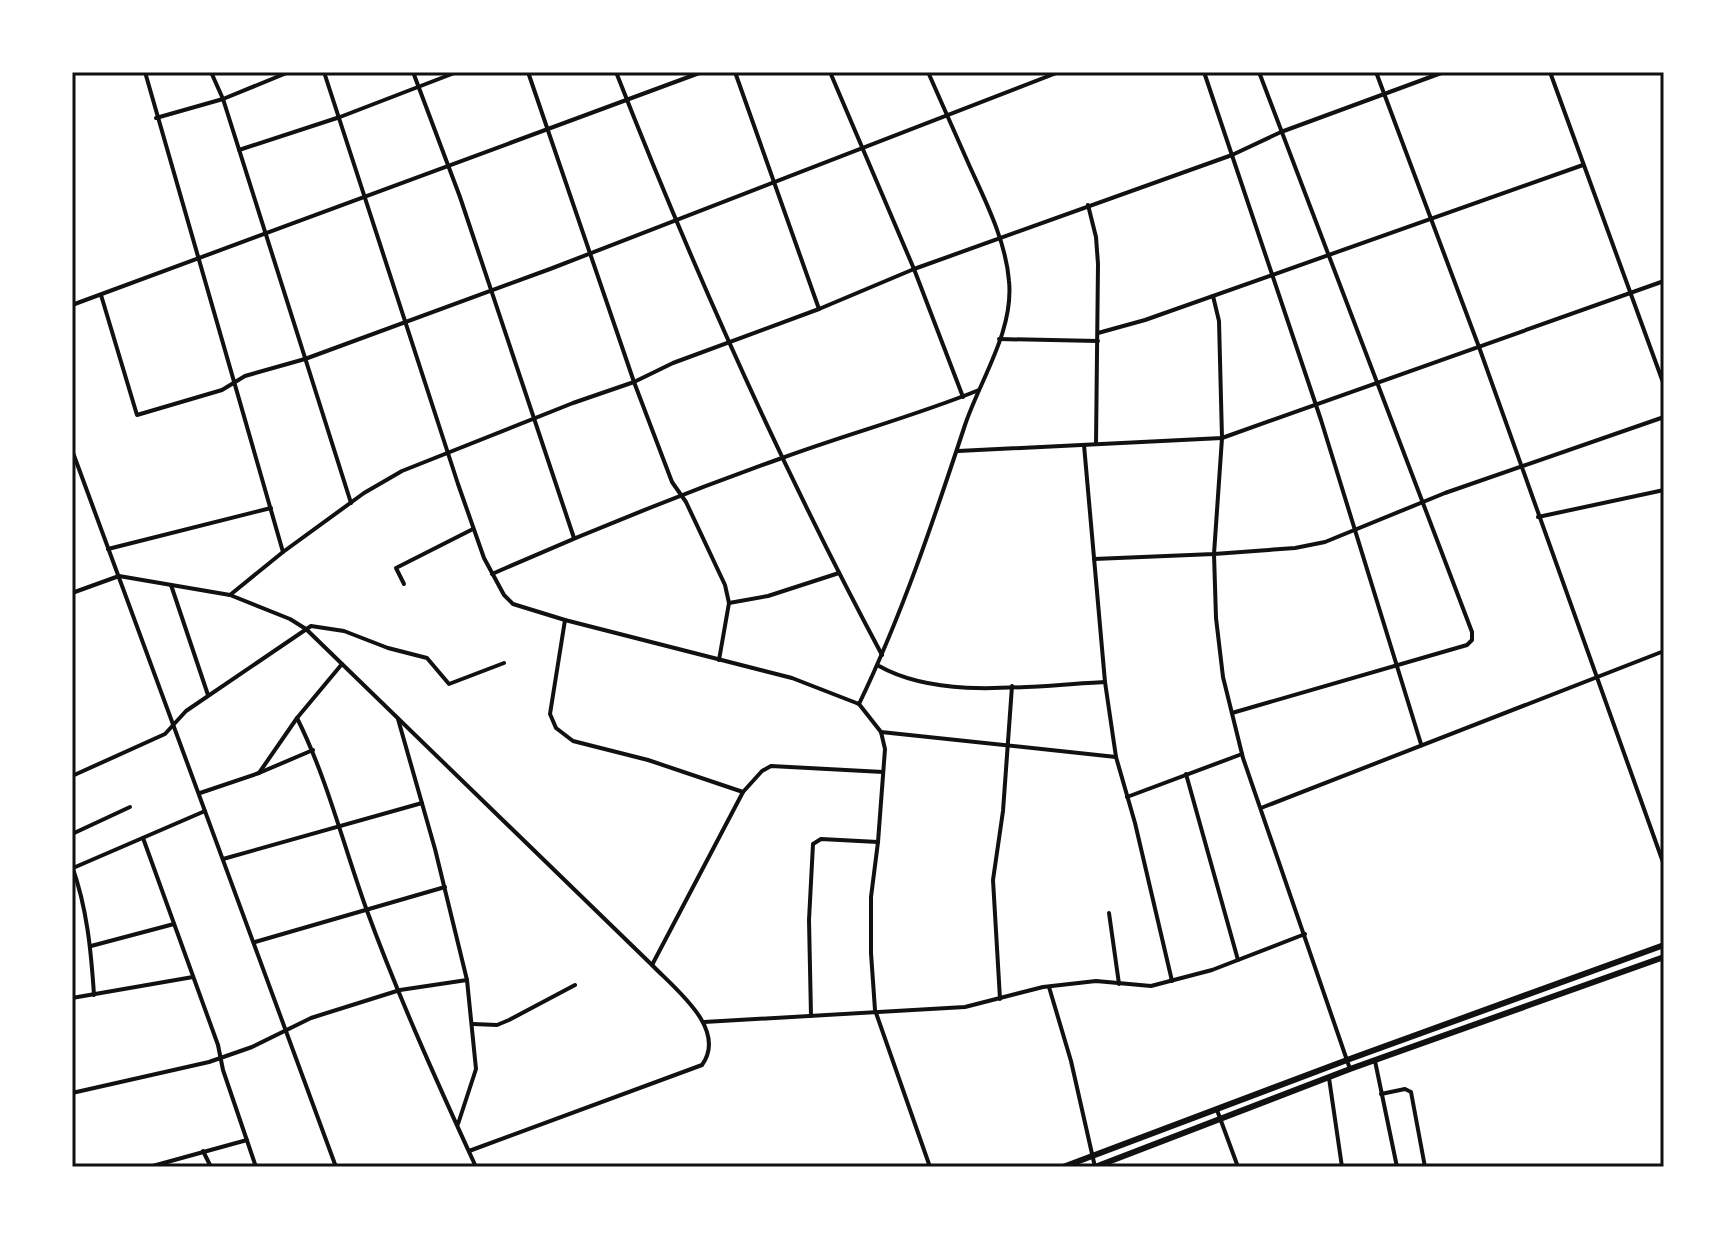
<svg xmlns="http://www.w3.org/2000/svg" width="1736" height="1239" font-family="'Asap Condensed',sans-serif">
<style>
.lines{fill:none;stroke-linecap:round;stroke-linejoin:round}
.minor{stroke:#111;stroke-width:4}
.trunk{stroke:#111;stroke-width:6}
.neatline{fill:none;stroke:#111;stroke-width:3}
</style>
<rect width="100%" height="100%" fill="#fff"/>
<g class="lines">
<g class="minor">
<polyline points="145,72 283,552"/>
<polyline points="211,72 223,99 351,503"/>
<polyline points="324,72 458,484 484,558 504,595 513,604 565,620 792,678 859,704"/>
<polyline points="413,72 460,197 574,538"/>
<polyline points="528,72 634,382 672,482 686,502 725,585 729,603 719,660"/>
<path d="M616,72C694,271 781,466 882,655"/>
<polyline points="735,72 819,309"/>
<polyline points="830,72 914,269 963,397"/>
<polyline points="1204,72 1321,420 1421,744"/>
<polyline points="1376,72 1479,347 1664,865"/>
<polyline points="1550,72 1664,385"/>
<polyline points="156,118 223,99 289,72"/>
<polyline points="239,150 340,117 457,72"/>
<polyline points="1088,205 1096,237 1098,264 1096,444"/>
<polyline points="101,295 137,415 222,390 245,376 305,359 550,269 1059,72"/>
<polyline points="1213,296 1219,321 1222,438 1214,554 1216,618 1223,677 1243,758 1350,1069"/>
<polyline points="72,305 702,72"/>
<polyline points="1098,333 1145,320 1583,165"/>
<polyline points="999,339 1098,341"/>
<polyline points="1084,445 1105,682 1116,757 1135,823 1172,981"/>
<polyline points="72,450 336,1167"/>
<polyline points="958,451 1222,438 1664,281"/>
<polyline points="1538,517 1664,490"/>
<polyline points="108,549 271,508"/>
<polyline points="1094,559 1214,554 1295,548 1325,542 1445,493 1664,417"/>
<path d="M492,574C587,532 684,493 782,458C847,434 915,416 979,390"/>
<polyline points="404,584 396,568 473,529"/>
<polyline points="171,585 208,695"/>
<path d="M72,593L119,576L230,595L290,619L306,629L652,965C675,989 728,1029 702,1065L469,1151"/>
<polyline points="230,595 283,552 364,493 402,471 573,403 634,382 673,363 819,309 914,269 1232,155 1281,132 1444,72"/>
<polyline points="729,603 768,596 839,573"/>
<polyline points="565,620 550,714 556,728 573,741 648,760 743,792 762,771 771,766 883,772"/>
<path d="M879,666C941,701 1035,685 1105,682"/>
<path d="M859,704C902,615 934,519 965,425C980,380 1014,331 1009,281C1006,242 986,202 970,167C956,135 942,104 928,72"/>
<polyline points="859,704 881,732 1116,757"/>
<polyline points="1232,713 1467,645 1472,640 1472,632 1259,72"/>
<path d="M297,718C327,778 343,844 366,908C398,996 437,1082 476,1167"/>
<polyline points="398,719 435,849 467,980 476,1069 458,1124"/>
<polyline points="881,732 885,749 878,842 871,897 871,953 875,1010 930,1167"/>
<polyline points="259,773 297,718 342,664"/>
<polyline points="1186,774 1238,960"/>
<polyline points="72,776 165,734 186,711 311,626 344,631 388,648 427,658 449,684 504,663"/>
<polyline points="200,793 259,773 313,750"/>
<polyline points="1127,797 1242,754"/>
<polyline points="1261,808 1664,651"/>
<polyline points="72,834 130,807"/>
<polyline points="143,838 218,1045 223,1070 256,1167"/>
<polyline points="223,859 422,803"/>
<path d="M72,866C87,908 91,950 94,995"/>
<polyline points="73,868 205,811"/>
<polyline points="1109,913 1119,984"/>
<polyline points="255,942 445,887"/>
<polyline points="91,946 174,924"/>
<polyline points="652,965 743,792"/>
<polyline points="1049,987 1071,1061 1095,1167"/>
<polyline points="72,998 193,977"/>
<polyline points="1000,999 993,880 1003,811 1012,686"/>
<polyline points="811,1016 809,920 813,844 821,839 878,842"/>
<polyline points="704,1022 965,1007 1043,987 1096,981 1151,986 1212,970 1305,934"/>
<polyline points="473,1024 497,1025 509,1020 575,985"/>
<polyline points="1375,1061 1397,1167"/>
<polyline points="1329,1078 1342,1167"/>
<polyline points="72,1093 209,1062 252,1047 311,1018 400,990 467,980"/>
<polyline points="1381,1094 1405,1089 1411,1092 1425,1167"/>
<polyline points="1217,1110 1238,1167"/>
<polyline points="203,1151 211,1167"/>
<polyline points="149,1167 247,1140"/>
</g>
<g class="trunk">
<polyline points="1063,1167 1347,1060 1664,945"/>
<polyline points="1095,1167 1350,1069 1664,957"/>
</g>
</g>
<rect width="1736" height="1239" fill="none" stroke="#ffffff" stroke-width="148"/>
<rect x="74" y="74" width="1588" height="1091" class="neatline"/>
</svg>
